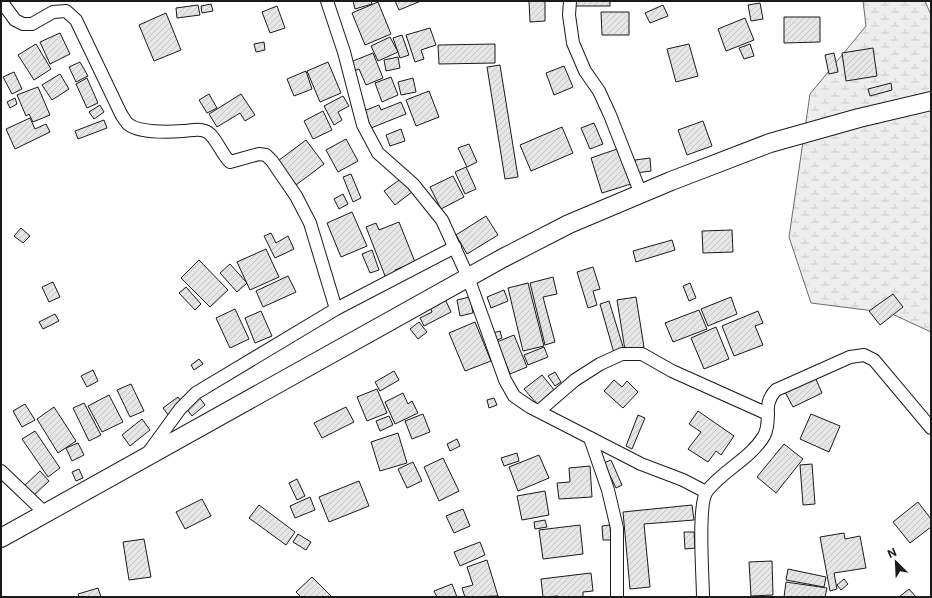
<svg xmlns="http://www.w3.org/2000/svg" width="932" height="598" font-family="Inter,sans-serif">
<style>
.wetland{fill:url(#wetland-marsh);stroke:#6a6a6a}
.building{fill:url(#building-hatch);stroke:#1a1a1a}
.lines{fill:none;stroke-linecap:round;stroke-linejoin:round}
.street-casing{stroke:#1a1a1a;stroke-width:14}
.primary-casing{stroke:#1a1a1a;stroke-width:20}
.street{stroke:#fff;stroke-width:12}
.primary{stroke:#fff;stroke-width:18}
</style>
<defs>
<pattern id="wetland-marsh" width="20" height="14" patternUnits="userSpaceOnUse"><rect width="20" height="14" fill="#ededed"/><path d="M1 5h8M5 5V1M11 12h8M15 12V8" fill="none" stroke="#cbcbcb"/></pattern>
<pattern id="building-hatch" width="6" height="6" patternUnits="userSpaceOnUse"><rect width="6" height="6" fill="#e6e6e6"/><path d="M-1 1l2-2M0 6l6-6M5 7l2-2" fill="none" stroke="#c5c5c5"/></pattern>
</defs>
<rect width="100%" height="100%" fill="#fff"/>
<polygon class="wetland" points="863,1 925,1 931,15 931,332 890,313 811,303 789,237 810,94 866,26"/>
<g class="building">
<polygon points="353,1 371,1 372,4 355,9"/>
<polygon points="395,1 421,1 399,10"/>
<polygon points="529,1 545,1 545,21 530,22"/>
<rect x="571" y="1" width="39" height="5"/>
<polygon points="378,2 391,34 365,45 352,13"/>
<polygon points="760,3 763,19 751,21 748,5"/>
<polygon points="211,4 213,11 202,13 201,6"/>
<polygon points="198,5 200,15 177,18 176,8"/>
<polygon points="663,5 668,16 650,23 645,13"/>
<polygon points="277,6 285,28 270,33 262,12"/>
<polygon points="601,12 629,12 629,35 602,35"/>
<polygon points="166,13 181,50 154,61 139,25"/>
<polygon points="784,17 820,17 820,42 784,43"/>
<polygon points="745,18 754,40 726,51 718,29"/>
<polygon points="430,28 436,45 421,50 424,59 415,62 406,35"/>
<polygon points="60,33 70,54 50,64 40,42"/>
<polygon points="402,35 409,55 400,58 393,38"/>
<polygon points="390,37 398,52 378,61 371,46"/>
<polygon points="264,42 265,50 256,52 254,44"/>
<polygon points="36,44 51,69 34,80 18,55"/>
<polygon points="495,44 495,63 439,64 438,45"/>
<polygon points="689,44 698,76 676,82 667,49"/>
<polygon points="750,44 754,56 744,59 739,48"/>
<polygon points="873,48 877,76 846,81 842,53"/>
<polygon points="373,53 383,78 366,85 359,69 352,72 348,63"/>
<polygon points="834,53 838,72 829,74 825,55"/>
<polygon points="398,57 400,68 386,71 384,60"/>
<polygon points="80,62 88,76 76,82 69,67"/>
<polygon points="328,62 341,93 320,102 307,71"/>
<polygon points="500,65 518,177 505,179 487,67"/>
<polygon points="564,66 573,87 554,95 546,73"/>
<polygon points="306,71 312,89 294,96 287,79"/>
<polygon points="14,72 22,89 12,94 3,77"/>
<polygon points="60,74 69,89 52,100 42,85"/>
<polygon points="391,77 398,95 382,102 375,83"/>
<polygon points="87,78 98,103 87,108 76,84"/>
<polygon points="413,78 416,92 401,95 398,82"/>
<polygon points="891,83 892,90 870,96 868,89"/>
<polygon points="38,87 50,115 33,122 29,114 26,116 17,95"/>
<polygon points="429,91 439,117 416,126 406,100"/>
<polygon points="209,94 217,108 207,113 199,100"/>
<polygon points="241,94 255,115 245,121 240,113 217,127 209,114"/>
<polygon points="343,96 349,106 338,112 342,120 334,125 324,106"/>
<polygon points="15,98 17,104 10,108 7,102"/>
<polygon points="401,102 406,114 371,128 364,111 379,105 381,110"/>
<polygon points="100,105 104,112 94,119 89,112"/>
<polygon points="323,111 332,130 313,139 304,121"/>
<polygon points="30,118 35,129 46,124 50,132 15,149 6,129"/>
<polygon points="104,120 107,128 78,139 75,131"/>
<polygon points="703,121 712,146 687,155 678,130"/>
<polygon points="594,123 603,144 590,149 581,128"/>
<polygon points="562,127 573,153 531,171 520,145"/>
<polygon points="401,129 405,141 390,146 386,135"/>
<polygon points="346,139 358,161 338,172 326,150"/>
<polygon points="306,140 324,164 296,185 278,161"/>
<polygon points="469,144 477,162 467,167 458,148"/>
<polygon points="620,148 631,184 602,193 591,158"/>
<polygon points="650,158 651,171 636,173 635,160"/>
<polygon points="466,167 476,189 465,194 455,172"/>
<polygon points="351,174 361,198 353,202 343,177"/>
<polygon points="453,176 464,197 441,209 430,187"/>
<polygon points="402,178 412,192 395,205 384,191"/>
<polygon points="343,194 348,204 339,209 334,199"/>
<polygon points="352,212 367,246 341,257 327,223"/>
<polygon points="486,216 498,235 467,254 456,235"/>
<polygon points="399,222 415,262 395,270 397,277 387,281 366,227 376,223 379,230"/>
<polygon points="21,228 30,236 23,243 14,236"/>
<polygon points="732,230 733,252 703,253 702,231"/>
<polygon points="271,233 276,243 288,236 294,249 275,258 264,236"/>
<polygon points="672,240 675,250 636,262 633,251"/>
<polygon points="266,249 279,277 250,290 237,262"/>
<polygon points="372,250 379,270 370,273 362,254"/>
<polygon points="199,260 228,290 210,307 181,278"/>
<polygon points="230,264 247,283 237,292 220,273"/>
<polygon points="593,267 600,289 593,291 597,305 588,308 577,272"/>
<polygon points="288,276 296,292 263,307 256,291"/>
<polygon points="553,277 557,294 543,297 555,342 545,345 530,283"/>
<polygon points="53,282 60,297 49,302 42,287"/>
<polygon points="528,283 544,346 523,351 508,288"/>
<polygon points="690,283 696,298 689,301 683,286"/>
<polygon points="186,287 201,304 195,310 179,293"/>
<polygon points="504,290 508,301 491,308 487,297"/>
<polygon points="893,294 903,307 880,325 869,311"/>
<polygon points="470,297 473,313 460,316 457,300"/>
<polygon points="636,297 644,347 625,350 617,300"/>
<polygon points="731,297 737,314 708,326 701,309"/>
<polygon points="445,299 451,312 424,326 420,318 432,312 430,307"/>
<polygon points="609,301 624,350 614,353 600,304"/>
<polygon points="235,309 249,339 230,348 216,318"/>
<polygon points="699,310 707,329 673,342 665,323"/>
<polygon points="261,311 272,336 255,343 245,318"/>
<polygon points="758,311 763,323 755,326 763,345 734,356 722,326"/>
<polygon points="55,314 59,321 43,329 39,322"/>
<polygon points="419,322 427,332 418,339 410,329"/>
<polygon points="475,322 491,361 465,371 449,333"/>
<polygon points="716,327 729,359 704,369 691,338"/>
<polygon points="500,331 502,338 495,341 493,333"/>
<polygon points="514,335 527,367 510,374 497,342"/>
<polygon points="544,347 548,357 528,365 524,355"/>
<polygon points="199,359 203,364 194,370 191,365"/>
<polygon points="93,370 98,381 87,387 81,376"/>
<polygon points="394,371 399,380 380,391 375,382"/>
<polygon points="555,372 561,382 555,386 548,376"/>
<polygon points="542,375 555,391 538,405 524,389"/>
<polygon points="815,377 822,393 793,407 785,392"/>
<polygon points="614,380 622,387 627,381 638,392 623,408 604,391"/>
<polygon points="131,384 144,411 130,417 117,390"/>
<polygon points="377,389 387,413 367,421 357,397"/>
<polygon points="403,393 408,404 412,401 418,413 395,424 385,402"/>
<polygon points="109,395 123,422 102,432 88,406"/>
<polygon points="178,397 184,405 169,416 163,408"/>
<polygon points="199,397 205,405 192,416 186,408"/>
<polygon points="494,398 497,405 489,408 487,400"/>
<polygon points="84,403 101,435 89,441 73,408"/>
<polygon points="25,404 35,420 22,427 13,411"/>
<polygon points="54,407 76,441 58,453 37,419"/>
<polygon points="346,407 354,422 322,438 314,423"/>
<polygon points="698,411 734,436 721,455 716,451 708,462 688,449 701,432 689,424"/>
<polygon points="423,414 430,432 412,439 405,421"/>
<polygon points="811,414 840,426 829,452 800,439"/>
<polygon points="638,415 645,418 632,449 626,446"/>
<polygon points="389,416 393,425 380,431 376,421"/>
<polygon points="142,419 150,430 130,446 122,435"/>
<polygon points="35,431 60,468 48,477 22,439"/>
<polygon points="398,433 407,463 380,471 371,442"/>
<polygon points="457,439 460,446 450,451 447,444"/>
<polygon points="78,443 84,455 72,461 66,448"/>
<polygon points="784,444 803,459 776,493 757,477"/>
<polygon points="517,453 519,461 504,466 501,458"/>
<polygon points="539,455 549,478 518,491 509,467"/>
<polygon points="443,458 459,491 439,501 424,467"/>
<polygon points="611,460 622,485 616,488 604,463"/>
<polygon points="413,462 422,481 407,488 398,469"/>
<polygon points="812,464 815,504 803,505 800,465"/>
<polygon points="590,466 592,497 559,499 557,483 570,482 569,468"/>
<polygon points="79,469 83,478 76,481 72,472"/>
<polygon points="40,471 49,481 32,497 23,487"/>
<polygon points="297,479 305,496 297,500 289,483"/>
<polygon points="359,481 369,506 329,522 319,497"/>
<polygon points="545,491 549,515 522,520 517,496"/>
<polygon points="310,497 315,510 295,518 290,506"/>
<polygon points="202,499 211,516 185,529 176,512"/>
<polygon points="918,502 931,519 931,527 910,543 893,522"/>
<polygon points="259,505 295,532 286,545 249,518"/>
<polygon points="692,505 694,520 644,524 650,587 630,589 623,512"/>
<polygon points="463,509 470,526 454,533 446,516"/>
<polygon points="545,520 547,527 535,529 534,522"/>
<polygon points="580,525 583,554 543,559 539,530"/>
<polygon points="610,525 611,540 603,540 602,526"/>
<polygon points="684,532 694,532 695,548 685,549"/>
<polygon points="844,533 845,539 860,536 866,568 834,573 837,589 830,591 820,537"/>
<polygon points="298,534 311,542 306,550 293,542"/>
<polygon points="144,539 151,577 129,580 123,542"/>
<polygon points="480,542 485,555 460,566 454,552"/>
<polygon points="487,560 498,596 465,597 462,588 473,585 467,567"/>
<polygon points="772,561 773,595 751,596 749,562"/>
<polygon points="788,569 826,577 824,587 786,580"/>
<polygon points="591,573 593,591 583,592 583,597 558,597 558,596 543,597 541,579"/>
<polygon points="312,577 332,597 301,597 296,592"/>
<polygon points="844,579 848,584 841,590 837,585"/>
<polygon points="786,582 827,588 825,597 784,597"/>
<polygon points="452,584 457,597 437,597 434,591"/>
<polygon points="98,588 101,597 79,597 78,594"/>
<polygon points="909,589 916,597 899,597"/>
</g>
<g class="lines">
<defs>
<g id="street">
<path d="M1,1L15,20L23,24H32L53,12L66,11L76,20L121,114C123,117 125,121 128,124C139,133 169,132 183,131C189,131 198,128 205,131C215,134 221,154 230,162L259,154L266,155L272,161L296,196L310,223L336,309"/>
<polyline points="327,1 344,52 363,125 378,153 413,184 442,220 468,277 505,380 514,396 530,407 641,464 683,480 706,492"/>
<polyline points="570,1 569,15 573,43 585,71 599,91 610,115 641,194"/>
<polyline points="539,411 575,380 600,364 622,354 642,354 672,371 768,414"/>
<polyline points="590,438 608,490 617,528 617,597"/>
<polyline points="148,453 180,409 196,393 336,309 455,247"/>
<polyline points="1,471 45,513"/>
<path d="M703,597C703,578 697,504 707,491C723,470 750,459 764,436C773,419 761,405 776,390L850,357L864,355L874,360L931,428"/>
</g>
<polyline id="primary" points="1,538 503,258 569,224 671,181 770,143 859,118 931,101"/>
</defs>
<use href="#street" class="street-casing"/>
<use href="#primary" class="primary-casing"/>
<use href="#street" class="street"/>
<use href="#primary" class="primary"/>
</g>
<rect width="932" height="598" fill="none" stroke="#1a1a1a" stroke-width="4"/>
<g transform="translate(896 562) rotate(336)" stroke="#ffffff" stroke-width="3" paint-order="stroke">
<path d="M0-3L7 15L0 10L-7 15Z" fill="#1a1a1a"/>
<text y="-6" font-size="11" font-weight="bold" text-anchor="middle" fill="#1a1a1a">N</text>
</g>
</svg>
